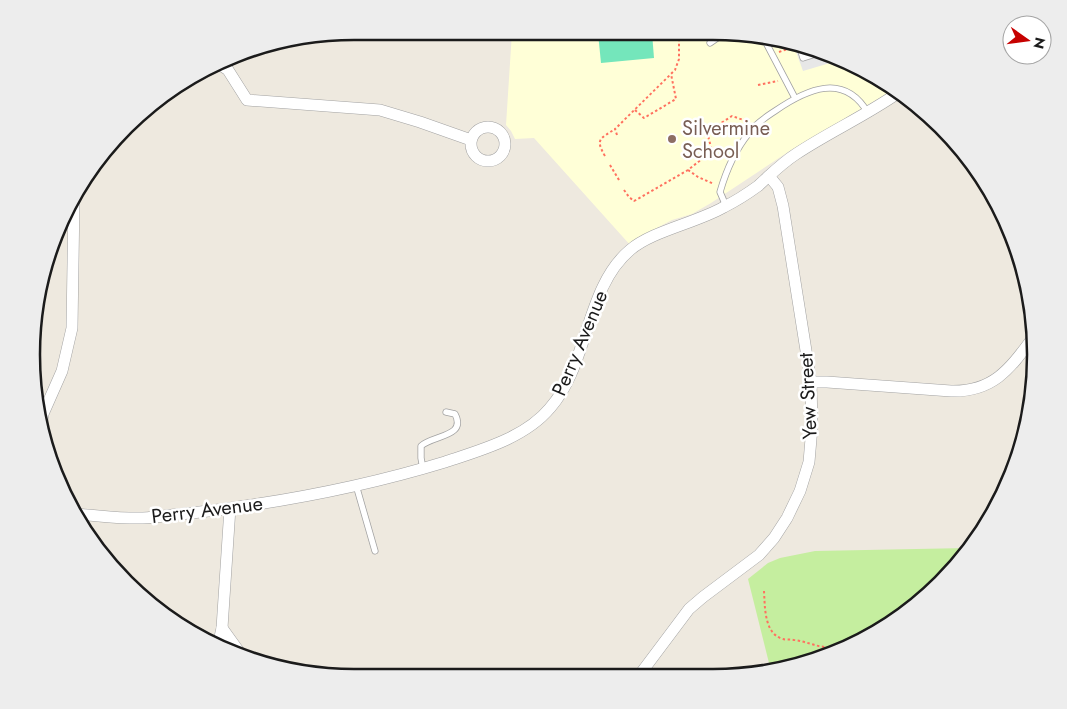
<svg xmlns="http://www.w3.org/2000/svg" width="1067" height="709" font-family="Jost,sans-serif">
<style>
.education{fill:#ffffd7}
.grass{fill:#c5ee9f}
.pitch{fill:#74e6bb}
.parking{fill:#e7e7e7}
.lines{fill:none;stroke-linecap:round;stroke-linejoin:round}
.service-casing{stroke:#a2a2a2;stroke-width:7}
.minor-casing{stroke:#a2a2a2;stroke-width:12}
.path{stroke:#ff715f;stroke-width:2;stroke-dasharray:2.5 2.5;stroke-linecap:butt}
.service{stroke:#fff;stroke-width:5.5}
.minor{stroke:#fff;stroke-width:11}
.education-dot{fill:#8d6e63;stroke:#fff;stroke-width:2}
.labels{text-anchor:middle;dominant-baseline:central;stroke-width:5;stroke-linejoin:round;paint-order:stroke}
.education-label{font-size:20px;fill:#785e54;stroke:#fff;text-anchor:start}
.street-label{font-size:20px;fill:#1b1b1b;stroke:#fff}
.rim{fill:none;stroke:#1b1b1b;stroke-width:2.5}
</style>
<rect width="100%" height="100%" fill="#eee9df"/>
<polygon class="education" points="512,32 755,34 855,64 893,90 791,150 711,203 692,214 672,220 647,233 631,246 534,138 515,139 511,131 506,125"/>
<polygon class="grass" points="967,548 955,568 855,645 770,667 748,579 768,563 780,558 815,551"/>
<polygon class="pitch" points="598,33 652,33 654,58 601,63"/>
<polygon class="parking" points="794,46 840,60 803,71"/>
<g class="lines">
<defs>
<g id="service">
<polyline points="763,37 795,98"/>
<polyline points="710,43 723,34"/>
<polyline points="800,48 803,58 819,53"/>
<path d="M726,206L720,192C726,171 736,149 749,133C756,123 766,117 775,111C807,89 844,72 868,113"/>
<path d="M423,469L421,458V446C433,435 467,437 455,414L446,412"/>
<polyline points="356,485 375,551"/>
</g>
<g id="minor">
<polyline points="219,64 228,70 247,100 380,110 420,122 471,140"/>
<circle cx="488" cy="144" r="17"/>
<path d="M811,382H827L951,391C995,392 1011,367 1035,335"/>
<polyline points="41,428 43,414 62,371 72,328 74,199"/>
<path d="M74,514C96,515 120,519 143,518C159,517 176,514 192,513C278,503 363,487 445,462C481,450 525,438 550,408C589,364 585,288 630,250C652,231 696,223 724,207C736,201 747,194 758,186C770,175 782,163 796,154C829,132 865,116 898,93"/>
<polyline points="222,628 240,653"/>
<polyline points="218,646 222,628 230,508"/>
<polyline points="638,677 689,609 703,597 759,555 774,538 787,518 800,491 809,462 812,427 811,382 783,206 778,187 769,176"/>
</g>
</defs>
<use href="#service" class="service-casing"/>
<use href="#minor" class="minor-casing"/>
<g class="path">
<polyline points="779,52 793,47"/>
<polyline points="758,85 778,81"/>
<polyline points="635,110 644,118 676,99 671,74"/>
<polyline points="617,135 615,129 675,70 679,59 679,34"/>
<path d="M605,156C595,139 600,139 615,129"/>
<polyline points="610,165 619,180"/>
<polyline points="688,170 698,177 714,184"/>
<polyline points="624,190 629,197 634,201 688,170 712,151 707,132 732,116 749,122"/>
<path d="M764,591C765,607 764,634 783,639C786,640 790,639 794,640C805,641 814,646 825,647"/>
</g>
<use href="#service" class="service"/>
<use href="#minor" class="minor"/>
</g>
<circle class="education-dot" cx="672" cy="139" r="5"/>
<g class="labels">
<g class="education-label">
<text x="682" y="128">Silvermine<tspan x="682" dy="23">School</tspan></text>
</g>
<g class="street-label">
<text transform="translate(580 343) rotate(-67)">Perry Avenue</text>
<text transform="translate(808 396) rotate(-93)">Yew Street</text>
<text transform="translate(207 510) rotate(-7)">Perry Avenue</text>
</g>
</g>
<path d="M0 0H1067V709H0ZM354 40H713A314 314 0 0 1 1027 354V355A314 314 0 0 1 713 669H354A314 314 0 0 1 40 355V354A314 314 0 0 1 354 40Z" fill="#ededed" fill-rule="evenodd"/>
<path class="rim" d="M354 40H713A314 314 0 0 1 1027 354V355A314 314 0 0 1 713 669H354A314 314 0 0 1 40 355V354A314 314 0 0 1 354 40Z"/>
<g transform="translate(1027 40) rotate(104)"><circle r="24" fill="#ffffff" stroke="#a4a4a4"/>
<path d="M0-4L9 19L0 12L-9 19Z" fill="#c60100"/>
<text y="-8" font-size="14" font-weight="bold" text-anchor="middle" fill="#1b1b1b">N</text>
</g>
</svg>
